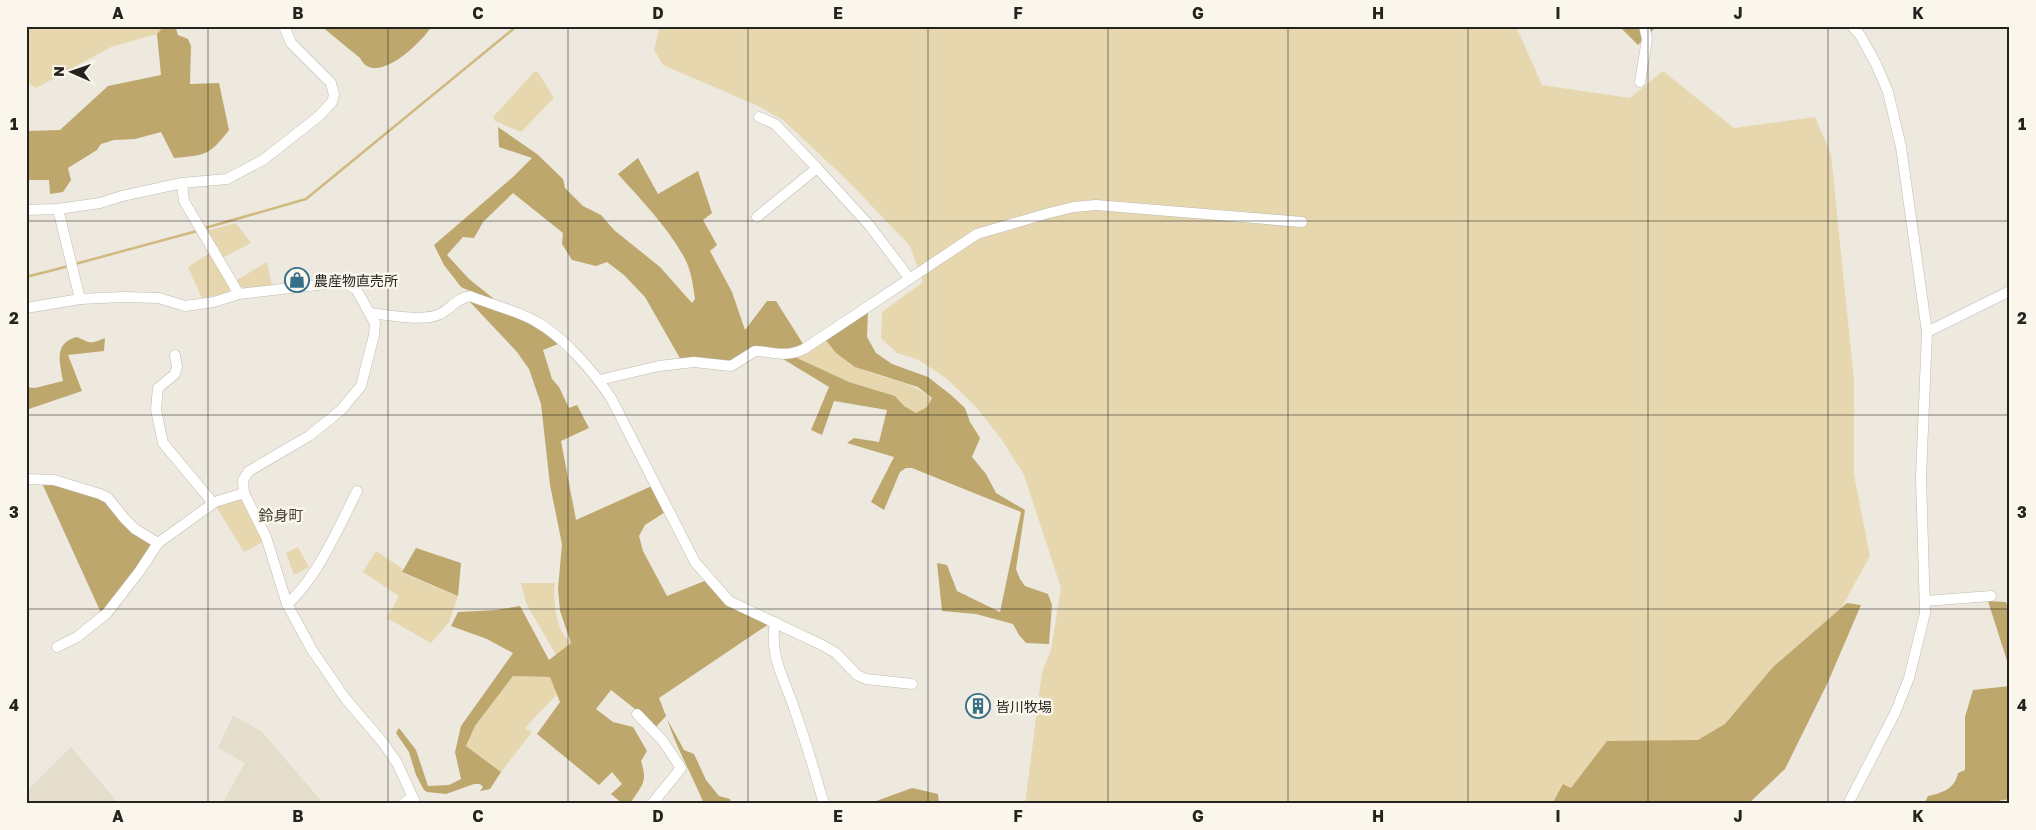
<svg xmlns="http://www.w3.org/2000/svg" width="2036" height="830" font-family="'Golos Text','Noto Sans JP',sans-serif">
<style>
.built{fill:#e4ddcc}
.green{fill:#e7d7af}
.forest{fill:#bea76d}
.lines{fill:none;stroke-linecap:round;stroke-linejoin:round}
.stream{stroke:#d0b97f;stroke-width:2.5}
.minor-casing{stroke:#bfbbb1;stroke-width:11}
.minor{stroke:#fff;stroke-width:10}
.grid{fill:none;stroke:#25231f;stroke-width:1;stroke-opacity:0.55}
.labels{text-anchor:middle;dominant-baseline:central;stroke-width:5;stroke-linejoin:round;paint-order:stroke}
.poi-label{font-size:14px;fill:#25231f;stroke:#fbf6ec;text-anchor:start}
.neighbourhood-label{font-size:15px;fill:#4e4a41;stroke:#fbf6ec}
.neatline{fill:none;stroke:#25231f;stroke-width:2}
.grid-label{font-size:16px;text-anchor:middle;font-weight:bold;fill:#25231f}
</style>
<rect width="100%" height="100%" fill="#ede9df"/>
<g class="built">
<polygon points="233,715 262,732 324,804 222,804 245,763 218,748"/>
<polygon points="71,747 119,804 26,804 26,792"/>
</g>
<g class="green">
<polygon points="26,26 164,26 164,27 157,34 111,47 36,88 26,81"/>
<polygon points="660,26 1516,26 1542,85 1630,98 1663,71 1734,128 1815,117 1831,154 1854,381 1854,475 1870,556 1794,694 1609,804 1025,804 1042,672 1051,650 1061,588 1024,475 1002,440 977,408 947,379 919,360 897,353 881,338 882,312 923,282 910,246 849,182 783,120 758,106 663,65 654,50"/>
<polygon points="534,72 538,72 554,98 521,132 495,121 493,117"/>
<polygon points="236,223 251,243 222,258 206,231"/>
<polygon points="210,253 230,286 229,293 202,298 188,267"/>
<path d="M267,262L272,287C259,288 244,293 235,281Z"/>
<path d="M825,339C837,353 854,367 872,373C897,382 910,381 932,399L927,407L916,413L904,406L895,396L849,382L795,357Z"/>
<polygon points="243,499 263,542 244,552 215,505"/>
<polygon points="298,547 309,567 294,575 286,553"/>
<polygon points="376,551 403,569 402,573 458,596 449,622 431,643 387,618 399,596 363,572"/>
<path d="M521,583H555C553,596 555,617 561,630C563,635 568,639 571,643L556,655L526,603Z"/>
<polygon points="513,676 550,677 557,694 525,728 532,732 501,772 466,746 475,726"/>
</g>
<g class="forest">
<path d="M164,26H175L178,35L188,39L191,46L190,84L219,83L229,130C209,156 205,155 174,158L161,132L135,139L114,140L101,144L97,150L68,168L71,180L63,192L50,194L49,180H26V131L60,130L108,86L161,75L157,34Z"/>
<path d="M321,26H432C421,43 375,88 360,58Z"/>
<polygon points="1619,26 1657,26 1638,45"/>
<path d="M498,127L537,154L563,179L565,188L583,206L601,215L614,230L660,267L692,303L695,299C693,285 691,269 684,257C667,226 641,200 618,174L638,158L658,194L698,171L712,213L703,220L717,245L710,251L732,292L745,330L767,301H776L805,347L794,350L753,348L736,361L681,360L645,297L624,275L607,262L596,266L572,260L562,244L563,233L513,193L483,222L474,238L463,237L447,255L469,279L504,307L461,287L444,265L434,245L514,176L532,158L499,147Z"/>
<path d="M471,299L533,324L558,344L543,350L552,379L559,387L569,408L577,405L589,428L561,441L576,520L654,485L667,511L645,525L639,536L643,551L667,596L707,580L769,624L659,698L666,716L655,728L640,713L611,690L596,709L613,722L633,727L647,751L641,761C648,784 642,784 630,804H623L611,794L622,784L612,772L599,785L537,734L560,702L550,677L513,676L475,726L466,746L501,772L490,789L480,791L483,787L480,784H474L446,794L427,792L424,790L416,775L409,752L396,733L399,728L416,750L428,786L449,785L461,779L455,752L461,726L513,653L487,639L451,626L458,612L496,610L520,606L549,660L571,643L560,611L558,589L562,544L550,485L541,404L529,369L517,352L469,301Z"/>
<polygon points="868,311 867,337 876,353 892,364 928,377 951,395 965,408 970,422 980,438 972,457 986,474 996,493 1025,510 1016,569 1020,579 1025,586 1048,594 1052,605 1049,644 1026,643 1019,635 1013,624 976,614 942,611 937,563 947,565 957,591 1000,612 1021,512 912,468 906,468 900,472 884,510 871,502 894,457 847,443 854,438 879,442 887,410 834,401 822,435 811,430 829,387 783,359 795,357 849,382 895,396 904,406 916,413 927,407 932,398 918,387 855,367 836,353 825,339"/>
<path d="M77,337C92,344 90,344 105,338L104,351L68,355L82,391L26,410V387L35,388L63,381C60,362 53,343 77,337Z"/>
<polygon points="41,481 107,500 151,543 151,549 102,615"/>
<polygon points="416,548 461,563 458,596 402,572"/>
<polygon points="1988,601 2006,602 2010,614 2010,670"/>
<polygon points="1847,603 1861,605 1828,682 1785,769 1748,804 1552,804 1563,784 1571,788 1607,741 1698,740 1725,724 1773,667"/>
<path d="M2010,686V799L1980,804H1924L1928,796C1942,793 1955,789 1958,773L1965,770V717L1973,690Z"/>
<path d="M667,719L684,750L694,754L706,780L719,796L730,799L731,804H704C692,775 677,749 667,719Z"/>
<polygon points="912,788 938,794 939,804 868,804"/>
</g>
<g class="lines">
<g class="stream">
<polyline points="205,228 306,199 517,26"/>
<polyline points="75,264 197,231"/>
<polyline points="26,277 69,266"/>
</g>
<defs>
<g id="minor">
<polyline points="1640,82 1647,39 1644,26"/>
<polyline points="759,117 775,124 817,168 869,225 910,279"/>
<polyline points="182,183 184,201 239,294"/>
<polyline points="58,209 80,299"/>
<polyline points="26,210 58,209 100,203 122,196 182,183 227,179 263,160 319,116 332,102 334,95 331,83 291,43 284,26"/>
<polyline points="757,217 817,168"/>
<polyline points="26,308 80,299 123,297 159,298 185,306 214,302 239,294 343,282 356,289 375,323 374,335 361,386 341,410 309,436 249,471 243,480 244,493 266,537 287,604 312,650 345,698 384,744 397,763 416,804"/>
<path d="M370,313C388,315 424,322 440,314C451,308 457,298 470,296C489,304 518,311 535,321C564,337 593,371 611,398L695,562L729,601L822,645L836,653L857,675L866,679L912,684"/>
<polyline points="1927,332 2010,291"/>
<polyline points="175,355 177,367 175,374 158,388 157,398 156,410 163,443 213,503"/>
<path d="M599,380L659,366L694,362L731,366L755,351C775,352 785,358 804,349L977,234L1049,213L1074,207L1096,205L1302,222"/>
<polyline points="26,479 54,480 100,494 108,498 124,518 135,529 158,543"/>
<polyline points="1925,601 1991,596"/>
<path d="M287,604C316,580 340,525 357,491"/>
<path d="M775,622C769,658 785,679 795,711C806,742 815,773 824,804"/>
<polyline points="57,647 77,637 107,613 139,572 158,543 215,502 244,493"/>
<polyline points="637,714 663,741 681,768 652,804"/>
<polyline points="403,804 412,797"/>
<polyline points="1848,804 1895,713 1909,678 1925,613 1921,477 1927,332 1901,147 1888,92 1876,64 1860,35 1852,26"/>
</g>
</defs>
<use href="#minor" class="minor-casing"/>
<use href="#minor" class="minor"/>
</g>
<path class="grid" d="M208,26V804M388,26V804M568,26V804M748,26V804M928,26V804M1108,26V804M1288,26V804M1468,26V804M1648,26V804M1828,26V804M26,221H2010M26,415H2010M26,609H2010"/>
<defs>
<symbol id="shop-ring" viewBox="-11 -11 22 22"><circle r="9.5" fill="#fbf6ec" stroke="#356f88" stroke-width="1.5"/><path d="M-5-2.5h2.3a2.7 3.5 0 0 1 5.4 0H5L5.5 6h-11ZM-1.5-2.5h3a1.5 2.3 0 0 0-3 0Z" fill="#356f88"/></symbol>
<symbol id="building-ring" viewBox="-11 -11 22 22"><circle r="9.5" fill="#fbf6ec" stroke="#356f88" stroke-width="1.5"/><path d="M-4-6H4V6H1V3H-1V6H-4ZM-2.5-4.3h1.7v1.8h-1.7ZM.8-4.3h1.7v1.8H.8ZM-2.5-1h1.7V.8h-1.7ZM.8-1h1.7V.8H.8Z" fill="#356f88"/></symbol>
</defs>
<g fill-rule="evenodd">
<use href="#shop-ring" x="283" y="266" width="28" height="28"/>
<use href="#building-ring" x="964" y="692" width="28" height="28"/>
</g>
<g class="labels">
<g class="poi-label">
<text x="314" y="280">農産物直売所</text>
<text x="996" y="706">皆川牧場</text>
</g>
<g class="neighbourhood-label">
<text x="281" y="515">鈴身町</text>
</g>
</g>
<rect width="2036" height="830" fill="none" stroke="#fbf6ec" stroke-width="55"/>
<g transform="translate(72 72) rotate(272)" stroke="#fbf6ec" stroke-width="4" paint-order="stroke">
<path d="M0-4L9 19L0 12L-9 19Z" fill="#25231f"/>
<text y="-8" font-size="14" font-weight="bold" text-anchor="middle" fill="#25231f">N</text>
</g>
<rect x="28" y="28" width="1980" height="774" class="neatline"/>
<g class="grid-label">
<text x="118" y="19">A</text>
<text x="298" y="19">B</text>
<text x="478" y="19">C</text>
<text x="658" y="19">D</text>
<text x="838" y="19">E</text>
<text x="1018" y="19">F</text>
<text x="1198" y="19">G</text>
<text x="1378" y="19">H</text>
<text x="1558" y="19">I</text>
<text x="1738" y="19">J</text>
<text x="1918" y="19">K</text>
<text x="14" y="130">1</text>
<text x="2022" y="130">1</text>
<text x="14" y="324">2</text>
<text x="2022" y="324">2</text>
<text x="14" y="518">3</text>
<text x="2022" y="518">3</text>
<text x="14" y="711">4</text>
<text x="2022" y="711">4</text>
<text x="118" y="822">A</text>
<text x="298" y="822">B</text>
<text x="478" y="822">C</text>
<text x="658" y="822">D</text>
<text x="838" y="822">E</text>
<text x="1018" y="822">F</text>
<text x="1198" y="822">G</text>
<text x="1378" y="822">H</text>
<text x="1558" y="822">I</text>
<text x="1738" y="822">J</text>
<text x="1918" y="822">K</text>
</g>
</svg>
